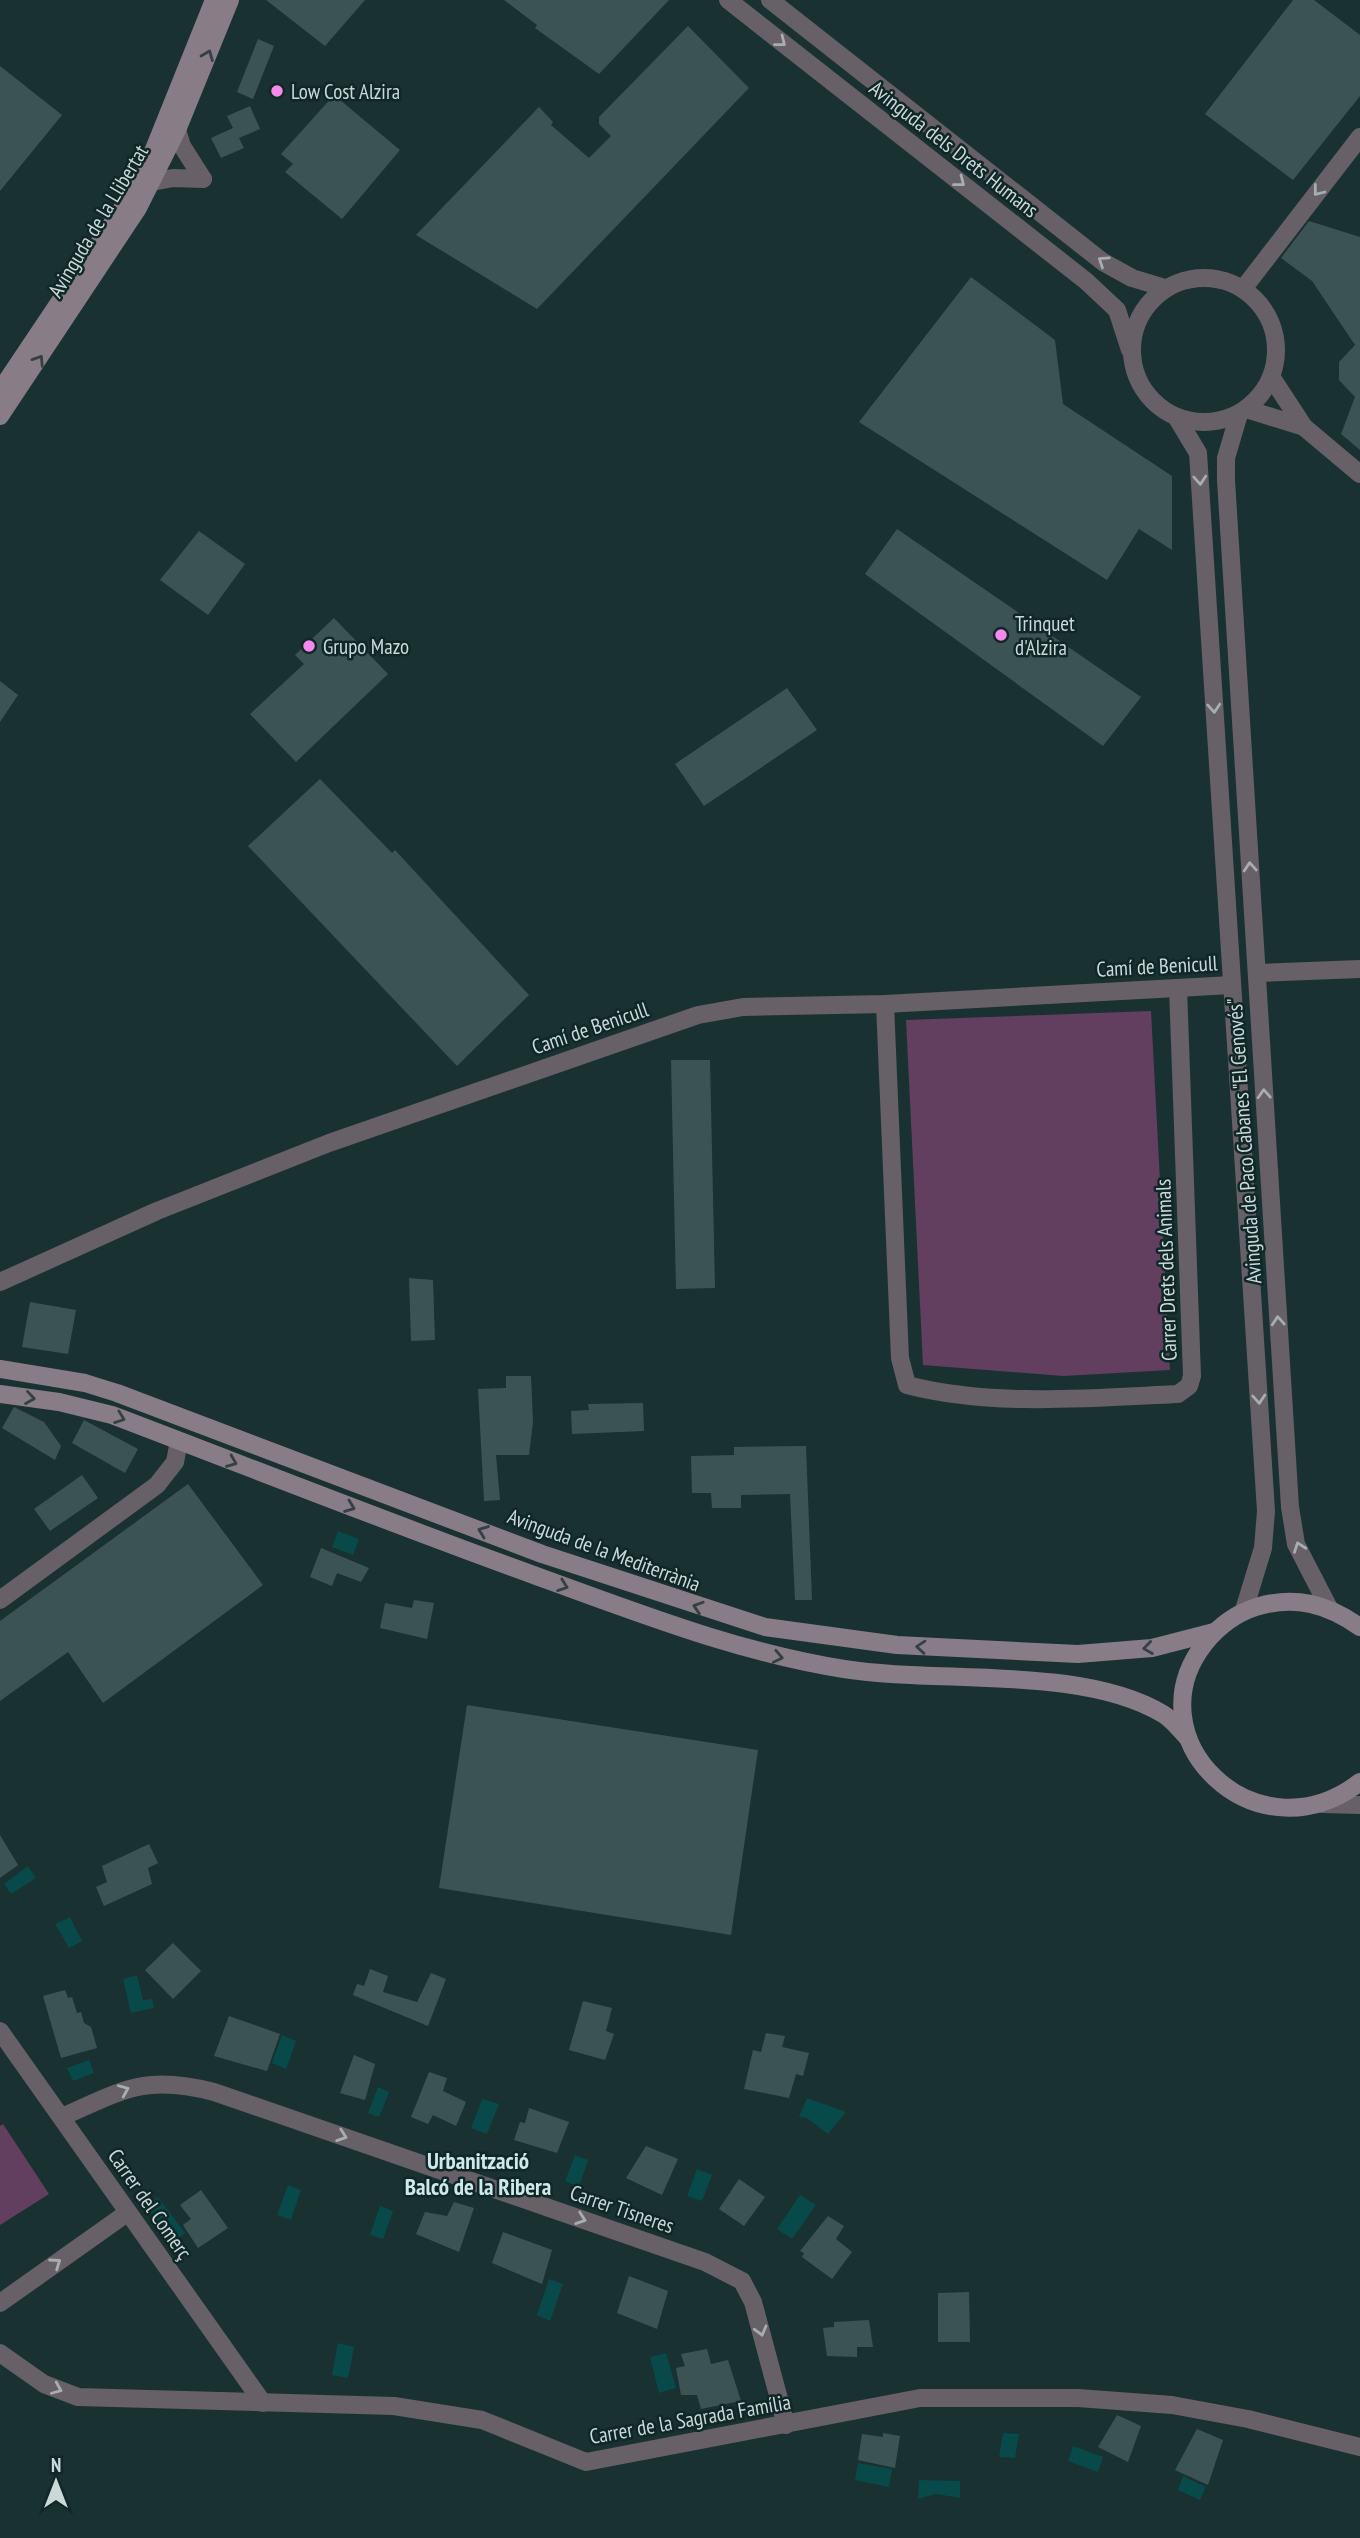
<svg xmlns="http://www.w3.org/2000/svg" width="1360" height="2538" font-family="'PT Sans Narrow',sans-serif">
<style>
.green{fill:#633f5f}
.water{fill:#074a49}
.building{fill:#3b5453}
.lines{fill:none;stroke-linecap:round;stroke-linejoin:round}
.minor{stroke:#676066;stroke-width:18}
.secondary{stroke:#887c86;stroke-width:18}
.oneway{stroke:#a7aeaf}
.oneway2{stroke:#344044}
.poi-dot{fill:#f788ec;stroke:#102727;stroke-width:2.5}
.labels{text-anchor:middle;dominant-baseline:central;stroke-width:5;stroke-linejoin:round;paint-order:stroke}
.poi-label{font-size:21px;fill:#cad8d7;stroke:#102727;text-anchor:start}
.street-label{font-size:21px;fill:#cad8d7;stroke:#102727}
.neighbourhood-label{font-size:23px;font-weight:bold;fill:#cdeae9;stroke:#102727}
</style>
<rect width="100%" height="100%" fill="#1a3131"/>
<g class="green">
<polygon points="1151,1011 1170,1370 1063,1376 923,1365 906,1020"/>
<polygon points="3,2124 49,2194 0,2225 0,2126"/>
</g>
<g class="water">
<polygon points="338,1531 359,1539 353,1555 332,1547"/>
<polygon points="28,1866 36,1878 11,1894 4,1884"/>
<polygon points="70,1917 82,1941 69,1948 55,1924"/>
<polygon points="137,1975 143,2000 152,1999 154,2008 131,2013 123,1979"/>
<polygon points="282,2035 296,2041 286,2069 272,2063"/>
<polygon points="89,2060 94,2073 73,2081 67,2068"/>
<polygon points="378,2087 389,2092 379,2117 368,2113"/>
<polygon points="807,2098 846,2112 828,2134 807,2118 799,2117"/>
<polygon points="482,2099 499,2104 487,2134 471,2128"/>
<polygon points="575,2155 588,2160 579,2187 565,2181"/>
<polygon points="697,2169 712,2175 702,2201 687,2196"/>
<polygon points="288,2185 301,2190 291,2220 277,2215"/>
<polygon points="800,2195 816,2205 792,2239 777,2229"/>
<polygon points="158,2197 185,2233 172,2243 145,2206"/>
<polygon points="380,2206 393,2211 383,2239 370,2235"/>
<polygon points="549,2279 563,2284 550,2321 537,2315"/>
<polygon points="338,2343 354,2347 348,2378 332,2375"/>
<polygon points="666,2353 676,2388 659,2393 650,2357"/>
<polygon points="1003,2433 1019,2434 1015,2458 999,2457"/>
<polygon points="1073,2446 1103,2457 1098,2472 1068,2461"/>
<polygon points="858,2463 892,2469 889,2487 855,2480"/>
<polygon points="1183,2476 1206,2487 1200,2500 1178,2490"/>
<polygon points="919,2480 960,2481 960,2498 936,2494 918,2499"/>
</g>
<g class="building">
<polygon points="266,0 365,0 325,46"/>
<polygon points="504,0 669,0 599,74 535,28 537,25"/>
<polygon points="1293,0 1314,0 1360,35 1360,96 1293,180 1205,114"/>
<polygon points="688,26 749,88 537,309 416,235 539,107 553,122 551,125 589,158 611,136 599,124 599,117"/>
<polygon points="258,39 274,46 253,99 237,92"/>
<polygon points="0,66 62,115 0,191"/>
<polygon points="334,95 400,150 342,219 285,172 293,164 281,154"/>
<polygon points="250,106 260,129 239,138 244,148 221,158 211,138 233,128 227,116"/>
<polygon points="1309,221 1360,237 1360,450 1341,434 1355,397 1339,380 1339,362 1355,345 1312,281 1281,258"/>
<polygon points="971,277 1055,340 1063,404 1172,476 1172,550 1139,529 1107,580 859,422"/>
<polygon points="897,529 1141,697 1103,746 865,574"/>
<polygon points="199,531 245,564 208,615 160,580"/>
<polygon points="334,618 388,674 296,762 250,714 304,664 295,655"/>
<polygon points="0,681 18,695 0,722"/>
<polygon points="787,688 817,730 704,806 675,764"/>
<polygon points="320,779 392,853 395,850 529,995 457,1066 248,846"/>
<polygon points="671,1060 710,1060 715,1288 676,1289"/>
<polygon points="409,1278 433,1280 435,1340 411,1341"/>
<polygon points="30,1302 76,1310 68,1354 22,1347"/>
<polygon points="506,1376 531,1376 533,1422 529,1455 496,1455 500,1500 484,1501 478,1389 506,1388"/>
<polygon points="643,1403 644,1431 572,1434 571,1411 589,1410 588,1404"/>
<polygon points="14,1407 44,1422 61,1446 55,1460 2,1428"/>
<polygon points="84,1420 138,1449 125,1473 72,1443"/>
<polygon points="806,1446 812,1600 795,1600 790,1494 741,1495 741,1508 712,1508 711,1493 692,1493 691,1456 734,1455 734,1447"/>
<polygon points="82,1475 98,1498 50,1531 34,1509"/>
<polygon points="188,1484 263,1585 103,1703 68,1652 0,1701 0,1621"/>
<polygon points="321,1548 369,1568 361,1582 337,1573 332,1586 310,1577"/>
<polygon points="414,1600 434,1603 427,1639 380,1628 385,1603 412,1608"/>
<polygon points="467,1705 758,1750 731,1935 439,1888"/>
<polygon points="0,1835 18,1865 0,1878"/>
<polygon points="149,1844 158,1863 148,1868 152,1884 104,1906 96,1887 107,1882 102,1866"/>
<polygon points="173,1943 201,1971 173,1999 145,1970"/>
<polygon points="370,1969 388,1976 383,1992 417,2002 431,1973 446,1979 428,2026 353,1995 357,1984 364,1986"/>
<polygon points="65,1990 68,1998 72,1997 77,2013 81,2012 84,2023 91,2027 97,2048 61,2058 43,1996"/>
<polygon points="583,2001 612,2008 606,2031 614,2034 605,2060 569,2050"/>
<polygon points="229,2016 280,2034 267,2071 214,2056"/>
<polygon points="766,2033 785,2036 782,2047 809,2053 803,2076 796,2074 789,2098 744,2089 753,2050 761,2052"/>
<polygon points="354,2055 375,2064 365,2100 340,2093"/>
<polygon points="429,2072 447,2078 443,2091 466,2102 456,2126 433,2115 428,2124 411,2117"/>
<polygon points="529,2108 569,2122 557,2153 514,2140 520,2122 525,2123"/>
<polygon points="646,2146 678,2159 662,2195 626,2178"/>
<polygon points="739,2179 765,2197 744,2226 719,2209"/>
<polygon points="201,2190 228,2228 198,2248 183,2225 191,2219 180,2205"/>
<polygon points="454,2202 474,2208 459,2252 416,2234 425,2212 447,2216"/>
<polygon points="828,2216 844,2226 836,2239 852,2252 832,2279 802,2257 804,2253 800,2251"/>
<polygon points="503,2232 552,2250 542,2284 492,2263"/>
<polygon points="629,2276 668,2291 657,2329 617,2313"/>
<polygon points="969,2292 970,2342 938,2342 938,2293"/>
<polygon points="869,2320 873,2347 857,2347 857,2357 827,2356 823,2328 834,2327 834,2322"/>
<polygon points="707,2349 711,2364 728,2360 741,2401 701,2409 697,2395 681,2395 676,2368 685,2366 681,2354"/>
<polygon points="1117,2415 1141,2426 1128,2462 1098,2447"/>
<polygon points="1197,2429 1223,2440 1208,2485 1175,2470"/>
<polygon points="883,2433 900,2436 895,2468 858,2460 862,2434 883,2437"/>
</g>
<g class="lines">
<g class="minor">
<polyline points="728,0 1086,281 1117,310 1130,350"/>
<polyline points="770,0 1103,262 1132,278 1165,288"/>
<polyline points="177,130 182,146 203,179"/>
<polyline points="152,182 173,178 203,179"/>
<circle cx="1204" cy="350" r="72"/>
<polyline points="1243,289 1360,137"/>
<polyline points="1272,378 1304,427 1360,474"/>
<polyline points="1246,409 1304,427"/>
<polyline points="1239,414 1226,458 1226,480 1290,1507 1296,1544 1329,1608"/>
<polyline points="1177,418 1198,453 1266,1511 1263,1548 1244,1610"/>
<polyline points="1257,973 1360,969"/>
<path d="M885,1004L900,1358L907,1385C991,1407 1092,1398 1178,1394L1189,1386L1192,1376L1178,988"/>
<polyline points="0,1282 157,1211 329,1143 698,1015 743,1007 885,1004 1232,985"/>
<polyline points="0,1600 157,1485 175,1462 179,1441"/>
<polyline points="1322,1804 1360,1805"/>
<polyline points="0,2031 263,2403"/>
<path d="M62,2117C123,2090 145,2074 214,2092L705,2262L742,2281L753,2302L786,2425"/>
<polyline points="0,2303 127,2213"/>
<polyline points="0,2353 44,2384 78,2397 394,2406 482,2420 586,2462 920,2398 1078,2398 1172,2405 1248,2419 1360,2447"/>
</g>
<g class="secondary">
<polyline points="0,391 142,179 214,0"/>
<polyline points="0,416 138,208 177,130 230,0"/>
<polyline points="0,1369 85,1383 117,1393 542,1554 765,1627 897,1645 1078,1654 1152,1648 1214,1632"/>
<path d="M0,1394L59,1402L112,1415C254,1469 395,1525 539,1577C639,1613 737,1652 844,1669C937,1684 1082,1665 1163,1714C1173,1720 1180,1730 1188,1738"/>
<path d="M1360,1627C1327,1604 1295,1595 1256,1607C1234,1614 1219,1626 1205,1643C1130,1738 1256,1862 1360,1782"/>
</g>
</g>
<defs><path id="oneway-chevron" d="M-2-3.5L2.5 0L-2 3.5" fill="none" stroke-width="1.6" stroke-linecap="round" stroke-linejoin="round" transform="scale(1.75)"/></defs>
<g class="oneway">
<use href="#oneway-chevron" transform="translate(781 42) rotate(38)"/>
<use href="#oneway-chevron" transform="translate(960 182) rotate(38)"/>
<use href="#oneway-chevron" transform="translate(1318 191) rotate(128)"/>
<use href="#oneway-chevron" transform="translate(1103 261) rotate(-146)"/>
<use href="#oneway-chevron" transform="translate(1200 480) rotate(86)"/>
<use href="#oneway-chevron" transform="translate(1214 708) rotate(86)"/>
<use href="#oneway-chevron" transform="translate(1250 867) rotate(-94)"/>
<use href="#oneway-chevron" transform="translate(1264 1094) rotate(-93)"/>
<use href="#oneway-chevron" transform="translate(1278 1321) rotate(-94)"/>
<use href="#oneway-chevron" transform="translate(1259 1399) rotate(86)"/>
<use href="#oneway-chevron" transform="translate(1299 1547) rotate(-110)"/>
<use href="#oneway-chevron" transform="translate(124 2090) rotate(-23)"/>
<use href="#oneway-chevron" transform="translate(342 2136) rotate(19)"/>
<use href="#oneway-chevron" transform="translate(581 2219) rotate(19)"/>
<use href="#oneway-chevron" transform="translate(56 2263) rotate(-35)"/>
<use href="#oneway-chevron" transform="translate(761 2331) rotate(75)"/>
<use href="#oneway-chevron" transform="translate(57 2389) rotate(23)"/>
</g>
<g class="oneway2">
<use href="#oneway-chevron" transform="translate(208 55) rotate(-68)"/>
<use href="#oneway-chevron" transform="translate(39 360) rotate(-57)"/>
<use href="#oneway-chevron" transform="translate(30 1398) rotate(9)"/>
<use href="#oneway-chevron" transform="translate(120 1418) rotate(20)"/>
<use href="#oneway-chevron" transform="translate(232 1462) rotate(22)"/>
<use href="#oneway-chevron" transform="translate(350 1507) rotate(21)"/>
<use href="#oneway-chevron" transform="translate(483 1531) rotate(-159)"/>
<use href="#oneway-chevron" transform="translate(563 1586) rotate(20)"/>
<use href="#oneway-chevron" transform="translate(698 1607) rotate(-162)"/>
<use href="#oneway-chevron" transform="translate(921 1647) rotate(-176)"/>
<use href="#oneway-chevron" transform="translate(1148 1648) rotate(172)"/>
<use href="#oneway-chevron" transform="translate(778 1657) rotate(12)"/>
</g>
<g class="poi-dot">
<circle cx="277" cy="91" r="7"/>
<circle cx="1001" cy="635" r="7"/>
<circle cx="309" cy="646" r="7"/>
</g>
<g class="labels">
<g class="poi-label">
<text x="291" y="91">Low Cost Alzira</text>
<text x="1015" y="623">Trinquet<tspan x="1015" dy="24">d'Alzira</tspan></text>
<text x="323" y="646">Grupo Mazo</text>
</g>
<g class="street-label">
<text transform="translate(954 149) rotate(38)">Avinguda dels Drets Humans</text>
<text transform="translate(98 221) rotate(-59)">Avinguda de la Llibertat</text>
<text transform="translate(1157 966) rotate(-3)">Camí de Benicull</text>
<text transform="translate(590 1028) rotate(-19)">Camí de Benicull</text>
<text transform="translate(1244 1141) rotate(-94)">Avinguda de Paco Cabanes "El Genovés"</text>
<text transform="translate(1166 1270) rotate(-92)">Carrer Drets dels Animals</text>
<text transform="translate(604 1550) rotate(20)">Avinguda de la Mediterrània</text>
<text transform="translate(150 2204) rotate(55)">Carrer del Comerç</text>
<text transform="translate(622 2209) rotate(19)">Carrer Tisneres</text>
<text transform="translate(690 2419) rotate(-10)">Carrer de la Sagrada Família</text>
</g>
<g class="neighbourhood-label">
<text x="478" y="2160">Urbanització<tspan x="478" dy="26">Balcó de la Ribera</tspan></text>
</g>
</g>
<g transform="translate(56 2482)" stroke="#102727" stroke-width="5" paint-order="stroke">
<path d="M0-5L12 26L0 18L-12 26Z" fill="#cad8d7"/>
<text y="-10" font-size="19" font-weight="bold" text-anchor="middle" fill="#cad8d7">N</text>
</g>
</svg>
